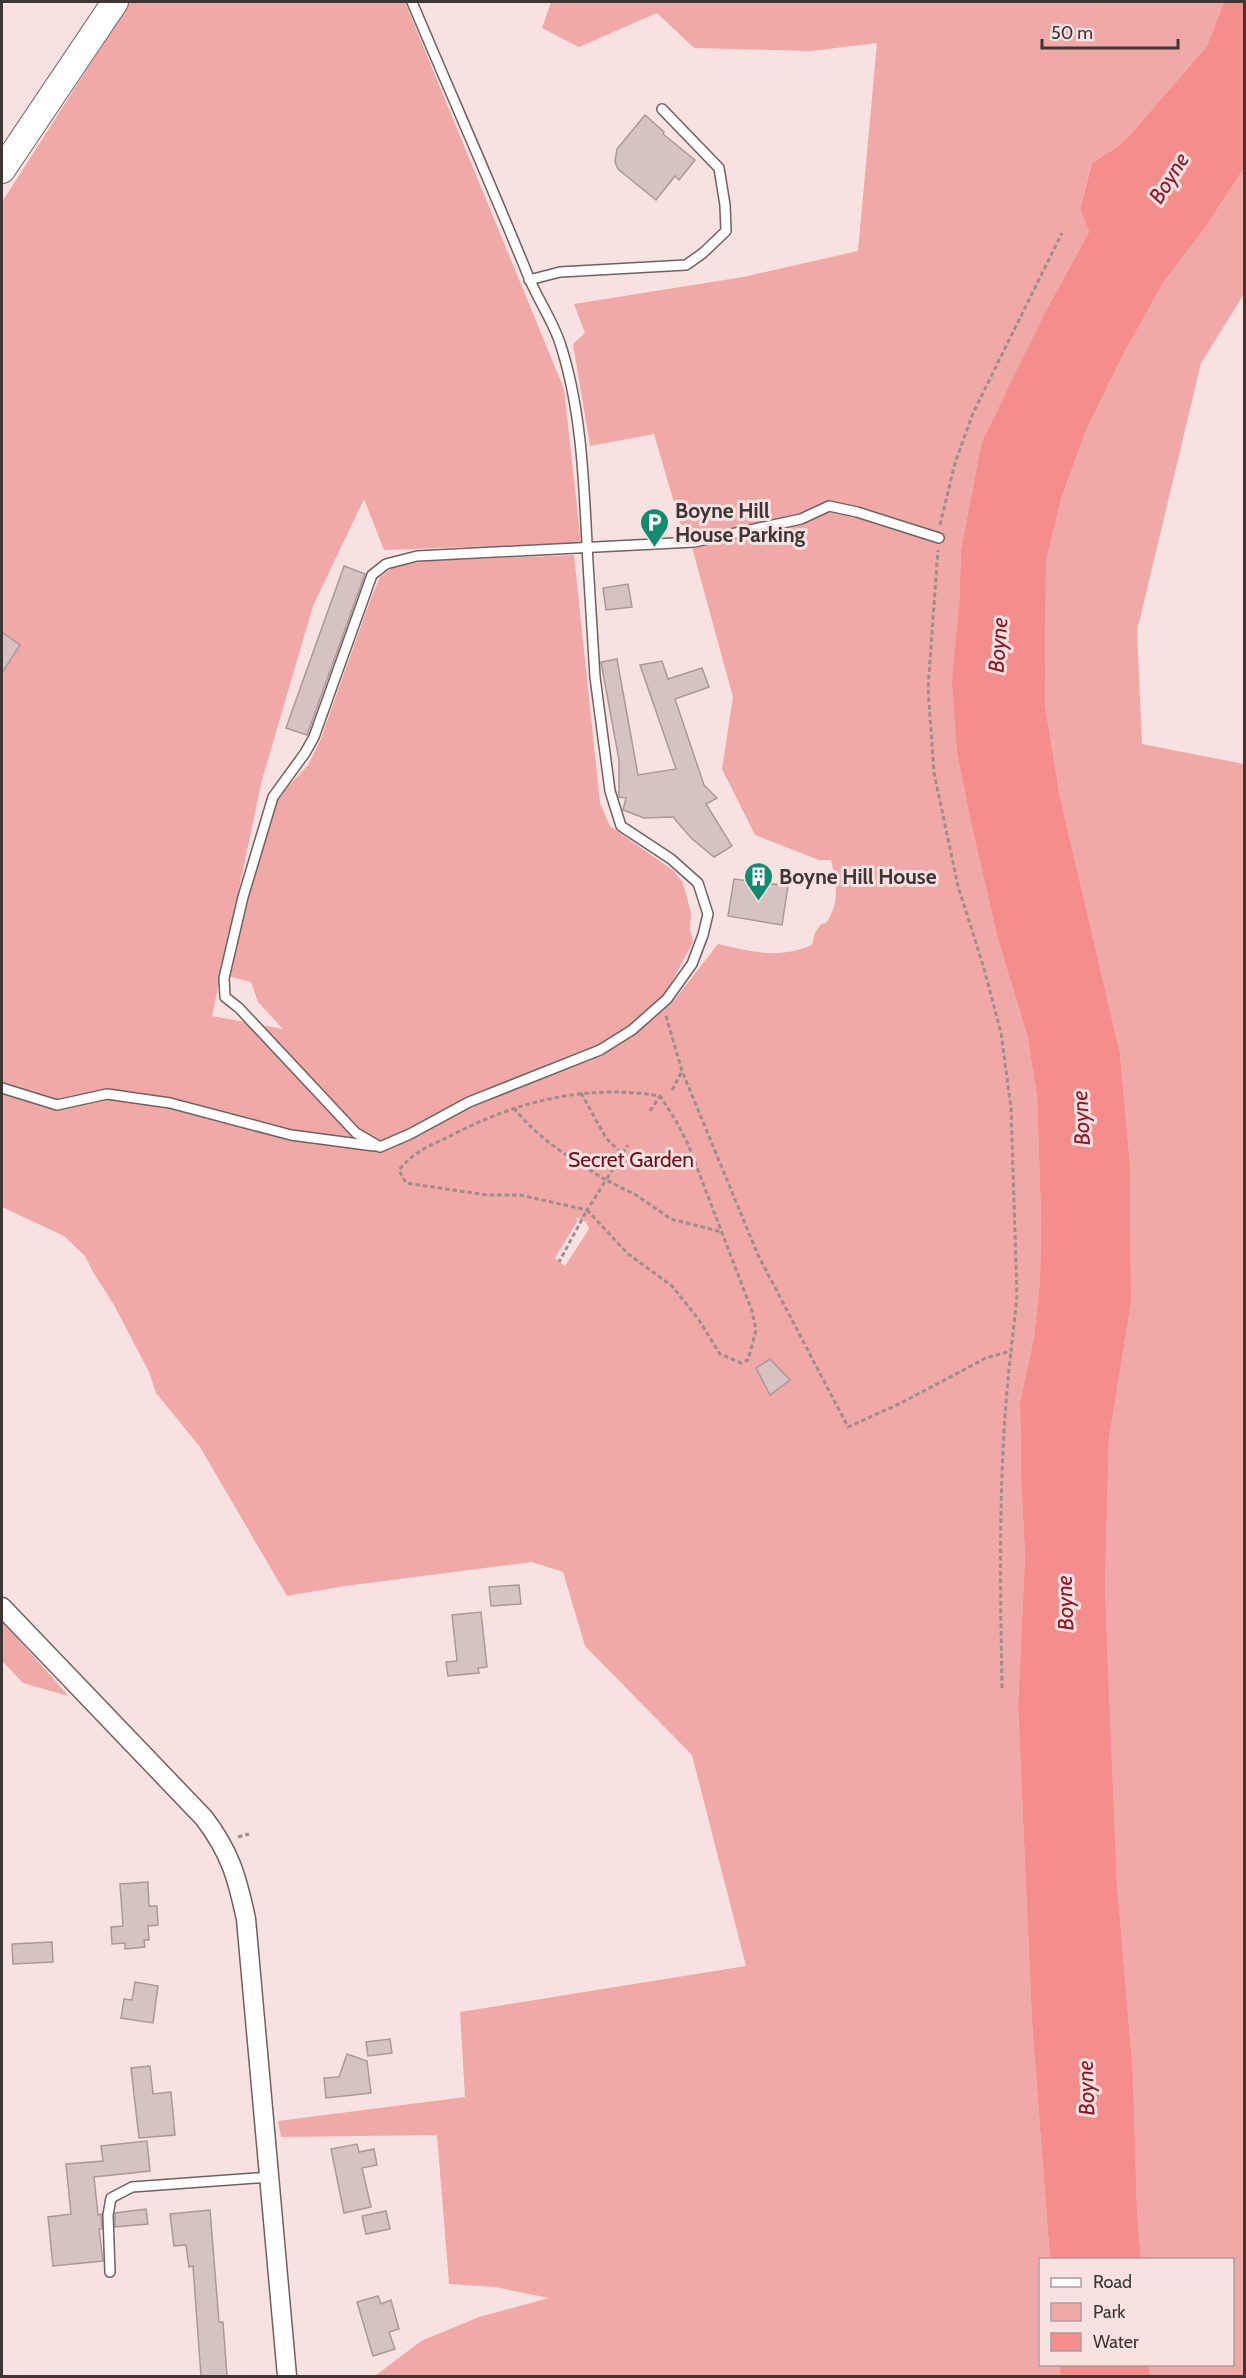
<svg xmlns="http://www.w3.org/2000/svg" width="1246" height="2378" font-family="Cabin,sans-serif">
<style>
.green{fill:#f1a9a7;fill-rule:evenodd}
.water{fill:#f58d8c}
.building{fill:#d6c2c1;stroke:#ab9898;stroke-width:1.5}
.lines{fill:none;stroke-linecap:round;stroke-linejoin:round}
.lane-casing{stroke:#71605f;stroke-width:12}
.street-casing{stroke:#71605f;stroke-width:21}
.secondary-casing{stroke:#71605f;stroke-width:28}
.path{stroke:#9c8e8d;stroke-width:3;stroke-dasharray:4.5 3;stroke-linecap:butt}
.lane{stroke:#fff;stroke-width:9}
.street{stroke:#fff;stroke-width:18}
.secondary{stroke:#fff;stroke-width:26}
.labels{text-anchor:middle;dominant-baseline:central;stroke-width:6;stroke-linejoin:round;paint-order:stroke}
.poi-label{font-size:21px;font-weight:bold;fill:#3d3635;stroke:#f7e2e1;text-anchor:start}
.park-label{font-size:21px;fill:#6e111c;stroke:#f7e2e1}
.water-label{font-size:22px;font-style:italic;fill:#921526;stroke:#f7e2e1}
</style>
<rect width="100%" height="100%" fill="#f7e2e1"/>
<g class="green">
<path d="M130,2H405L564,389L581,543L384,550L364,499L313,606L262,780L212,1016L283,1029L258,1002L251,982L227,976L272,804L308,765L320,741L371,598L380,577L395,566L427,561L574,555L600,803L610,826L674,871L683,883L691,913L690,928L693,942L667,991L675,999L718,944C751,952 781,959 812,945L815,933L821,924L826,923C840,903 837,883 831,860H819L755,835L722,769L733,697L687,529L680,523L654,434L590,446L573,344L585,333L574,304L743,277L858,251L877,43L811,51L694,48L657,13L579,47L542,28L551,2H1224L1207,46L1130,135L1117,147L1092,163L1080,207L1089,232L1048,307L961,551L959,607L1037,1097L1041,1217L1040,1281L1034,1337L1020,1402L1021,1479L1025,1555L1018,1706L1032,2023L1050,2259L1040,2260V2364L1059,2365L1061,2376H375L421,2341L479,2317L549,2298L495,2287L449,2284L437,2135L281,2137L278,2121L465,2097L460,2012L746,1966L692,1755L585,1646L563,1572L532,1562L345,1586L287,1596L200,1447L156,1393L149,1372L114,1305L93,1272L85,1256L64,1236L2,1207V202ZM576,1217L586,1222L589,1229L565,1266L555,1258L577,1222Z"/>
<polygon points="1244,168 1244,294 1201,363 1137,631 1142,744 1244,764 1244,2376 1149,2376 1149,2365 1232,2364 1232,2260 1141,2259 1137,2210 1133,2073 1117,1884 1105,1588 1109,1439 1131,1303 1130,1164 1120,1053 1060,797 1045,705 1046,561 1062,496 1087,428 1124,353 1163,283 1205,228"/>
<polygon points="2,1621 60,1686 68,1696 23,1683 2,1661"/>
</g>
<g class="water">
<polygon points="1224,2 1244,2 1244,168 1205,228 1163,283 1124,353 1087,428 1062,496 1046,561 1045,705 1060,797 1120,1053 1130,1164 1131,1303 1109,1439 1105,1588 1117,1884 1133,2073 1137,2210 1141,2259 1050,2259 1032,2023 1018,1706 1025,1555 1021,1479 1020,1402 1034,1337 1040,1281 1041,1217 1037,1097 1027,1034 998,938 972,826 957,751 952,681 959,607 961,551 982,442 1048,307 1089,232 1080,208 1092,163 1117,147 1130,135 1207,46"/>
<polygon points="1059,2365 1149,2365 1149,2376 1061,2376"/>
</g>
<g class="building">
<polygon points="645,115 664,132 663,134 695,160 679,180 675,176 656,200 618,169 615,162 617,149"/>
<polygon points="344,566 365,574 307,735 286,728"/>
<polygon points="628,584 632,607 606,610 603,588"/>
<polygon points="2,632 20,645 2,673"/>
<polygon points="617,659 638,775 676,769 640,665 662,661 668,679 702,668 709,687 675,699 704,785 717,798 706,804 732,846 714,857 691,838 673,817 644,818 623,810 626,798 619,797 619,760 601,662"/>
<polygon points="734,879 788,886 782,925 728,916"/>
<polygon points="770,1359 790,1380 770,1395 756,1368"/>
<polygon points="519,1585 521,1604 491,1606 489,1587"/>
<polygon points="481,1612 487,1667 478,1668 479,1673 448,1676 446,1662 457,1661 452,1615"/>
<polygon points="148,1882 149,1906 157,1906 158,1925 148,1926 149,1940 144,1940 145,1947 125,1949 125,1943 112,1944 111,1927 123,1926 120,1884"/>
<polygon points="52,1942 53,1962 13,1964 12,1944"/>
<polygon points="135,1982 158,1986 153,2023 121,2018 124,1999 132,2000"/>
<polygon points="390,2039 392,2053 368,2056 366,2042"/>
<polygon points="347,2054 367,2061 371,2093 326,2098 324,2078 339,2077"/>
<polygon points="150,2066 153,2094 171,2092 175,2135 139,2138 131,2068"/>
<polygon points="147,2141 150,2171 94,2177 98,2215 101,2214 102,2229 99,2229 103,2261 53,2266 48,2217 71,2214 66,2164 103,2161 101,2146"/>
<polygon points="357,2144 359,2152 374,2149 377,2165 362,2168 371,2207 344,2213 331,2149"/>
<polygon points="146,2209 148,2224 115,2227 115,2213"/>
<polygon points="210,2210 219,2322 223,2322 227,2376 201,2376 193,2266 189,2267 186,2245 174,2246 170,2214"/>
<polygon points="386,2211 390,2229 366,2234 362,2216"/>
<polygon points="378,2296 381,2304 391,2300 399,2329 389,2332 395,2349 373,2356 357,2302"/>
</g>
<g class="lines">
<defs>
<g id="lane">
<path d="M412,2C450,92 490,182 527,273C536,297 552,319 560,343C583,413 584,490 588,563L595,677L610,791L621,826L671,859L698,883L708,914L703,935L692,964L667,999L632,1030L600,1050L469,1102L410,1134L380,1147L356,1133L239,1008L225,997L224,978L243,897L273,797L305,753L314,737L372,575L386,564L417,556L694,542L801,519L829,506L857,512L939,538"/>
<polyline points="529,280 560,272 686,265 703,253 726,231 725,205 719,168 662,109"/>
<polyline points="2,1088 57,1105 107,1094 170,1103 291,1135 374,1146"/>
<polyline points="110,2272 108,2215 111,2198 132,2187 270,2177"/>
</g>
<path id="street" d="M2,1607L204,1818C230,1852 237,1877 246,1919L287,2376"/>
<polyline id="secondary" points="2,170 115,2"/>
</defs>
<use href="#lane" class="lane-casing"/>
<use href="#street" class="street-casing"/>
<use href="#secondary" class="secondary-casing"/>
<g class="path">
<polyline points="940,525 955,463 973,413 1062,233"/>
<polyline points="666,1016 682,1071 758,1255 848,1427 901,1403 986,1358 1011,1351 1017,1297 1011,1108 1001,1033 983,965 958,886 934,773 928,688 938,550"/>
<polyline points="672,1090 682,1071"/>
<polyline points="581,1093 606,1138 622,1154 628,1145"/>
<path d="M514,1108C538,1139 573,1160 606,1180L587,1210L520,1195H487L406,1183L399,1170C418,1147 436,1144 460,1131C522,1100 590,1084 660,1096L675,1119L688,1144L752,1311L756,1330L748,1360L741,1363L720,1354L699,1320L672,1286L627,1253L587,1210L559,1262"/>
<polyline points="650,1111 660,1096"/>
<path d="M694,1158C668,1163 647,1163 622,1154L606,1180L636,1195L671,1219L722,1232"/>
<path d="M1002,1688C1000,1576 998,1463 1011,1351"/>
<polyline points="238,1837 249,1834"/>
</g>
<use href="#lane" class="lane"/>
<use href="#street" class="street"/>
<use href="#secondary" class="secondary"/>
</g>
<defs>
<symbol id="parking-pin" viewBox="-11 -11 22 30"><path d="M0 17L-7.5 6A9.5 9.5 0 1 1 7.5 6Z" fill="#118c6f" stroke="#f7e2e1"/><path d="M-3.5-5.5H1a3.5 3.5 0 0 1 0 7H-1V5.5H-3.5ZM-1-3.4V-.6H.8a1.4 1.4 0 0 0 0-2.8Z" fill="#fff"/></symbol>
<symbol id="building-pin" viewBox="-11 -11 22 30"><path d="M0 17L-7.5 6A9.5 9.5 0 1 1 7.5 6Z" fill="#118c6f" stroke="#f7e2e1"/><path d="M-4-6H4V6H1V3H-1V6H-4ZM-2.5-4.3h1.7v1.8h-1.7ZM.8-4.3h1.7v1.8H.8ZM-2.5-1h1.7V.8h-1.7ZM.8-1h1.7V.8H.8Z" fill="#fff"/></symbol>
</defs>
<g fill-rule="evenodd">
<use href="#parking-pin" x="638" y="506" width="33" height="45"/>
<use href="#building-pin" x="742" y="860" width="33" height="45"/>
</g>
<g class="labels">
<g class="poi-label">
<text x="675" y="510">Boyne Hill<tspan x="675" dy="24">House Parking</tspan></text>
<text x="779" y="876">Boyne Hill House</text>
</g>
<g class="park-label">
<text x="631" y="1159">Secret Garden</text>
</g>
<g class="water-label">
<text transform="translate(1169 178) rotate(-58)">Boyne</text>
<text transform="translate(998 645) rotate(-86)">Boyne</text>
<text transform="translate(1081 1118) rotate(-93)">Boyne</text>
<text transform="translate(1065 1603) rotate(-92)">Boyne</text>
<text transform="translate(1086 2088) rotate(-92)">Boyne</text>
</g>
</g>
<rect width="1246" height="2378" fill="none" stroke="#3d3635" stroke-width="6"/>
<rect x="1039" y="2258" width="195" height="108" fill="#f7e2e1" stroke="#ad9d9c" stroke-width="1.5"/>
<rect x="1051" y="2278" width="30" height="9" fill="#ffffff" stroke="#ad9d9c" stroke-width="1.5"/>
<text x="1093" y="2288" font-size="18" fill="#3d3635">Road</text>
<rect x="1051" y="2303" width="30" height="18" fill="#f1a9a7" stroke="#ad9d9c" stroke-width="1.5"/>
<text x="1093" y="2318" font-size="18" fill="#3d3635">Park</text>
<rect x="1051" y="2333" width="30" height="18" fill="#f58d8c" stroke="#ad9d9c" stroke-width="1.5"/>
<text x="1093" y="2348" font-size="18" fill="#3d3635">Water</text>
<path d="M1042 39v9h136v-9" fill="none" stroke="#3d3635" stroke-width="3"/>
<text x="1051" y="39" font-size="18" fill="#3d3635" stroke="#f7e2e1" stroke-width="4.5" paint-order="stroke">50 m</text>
</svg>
